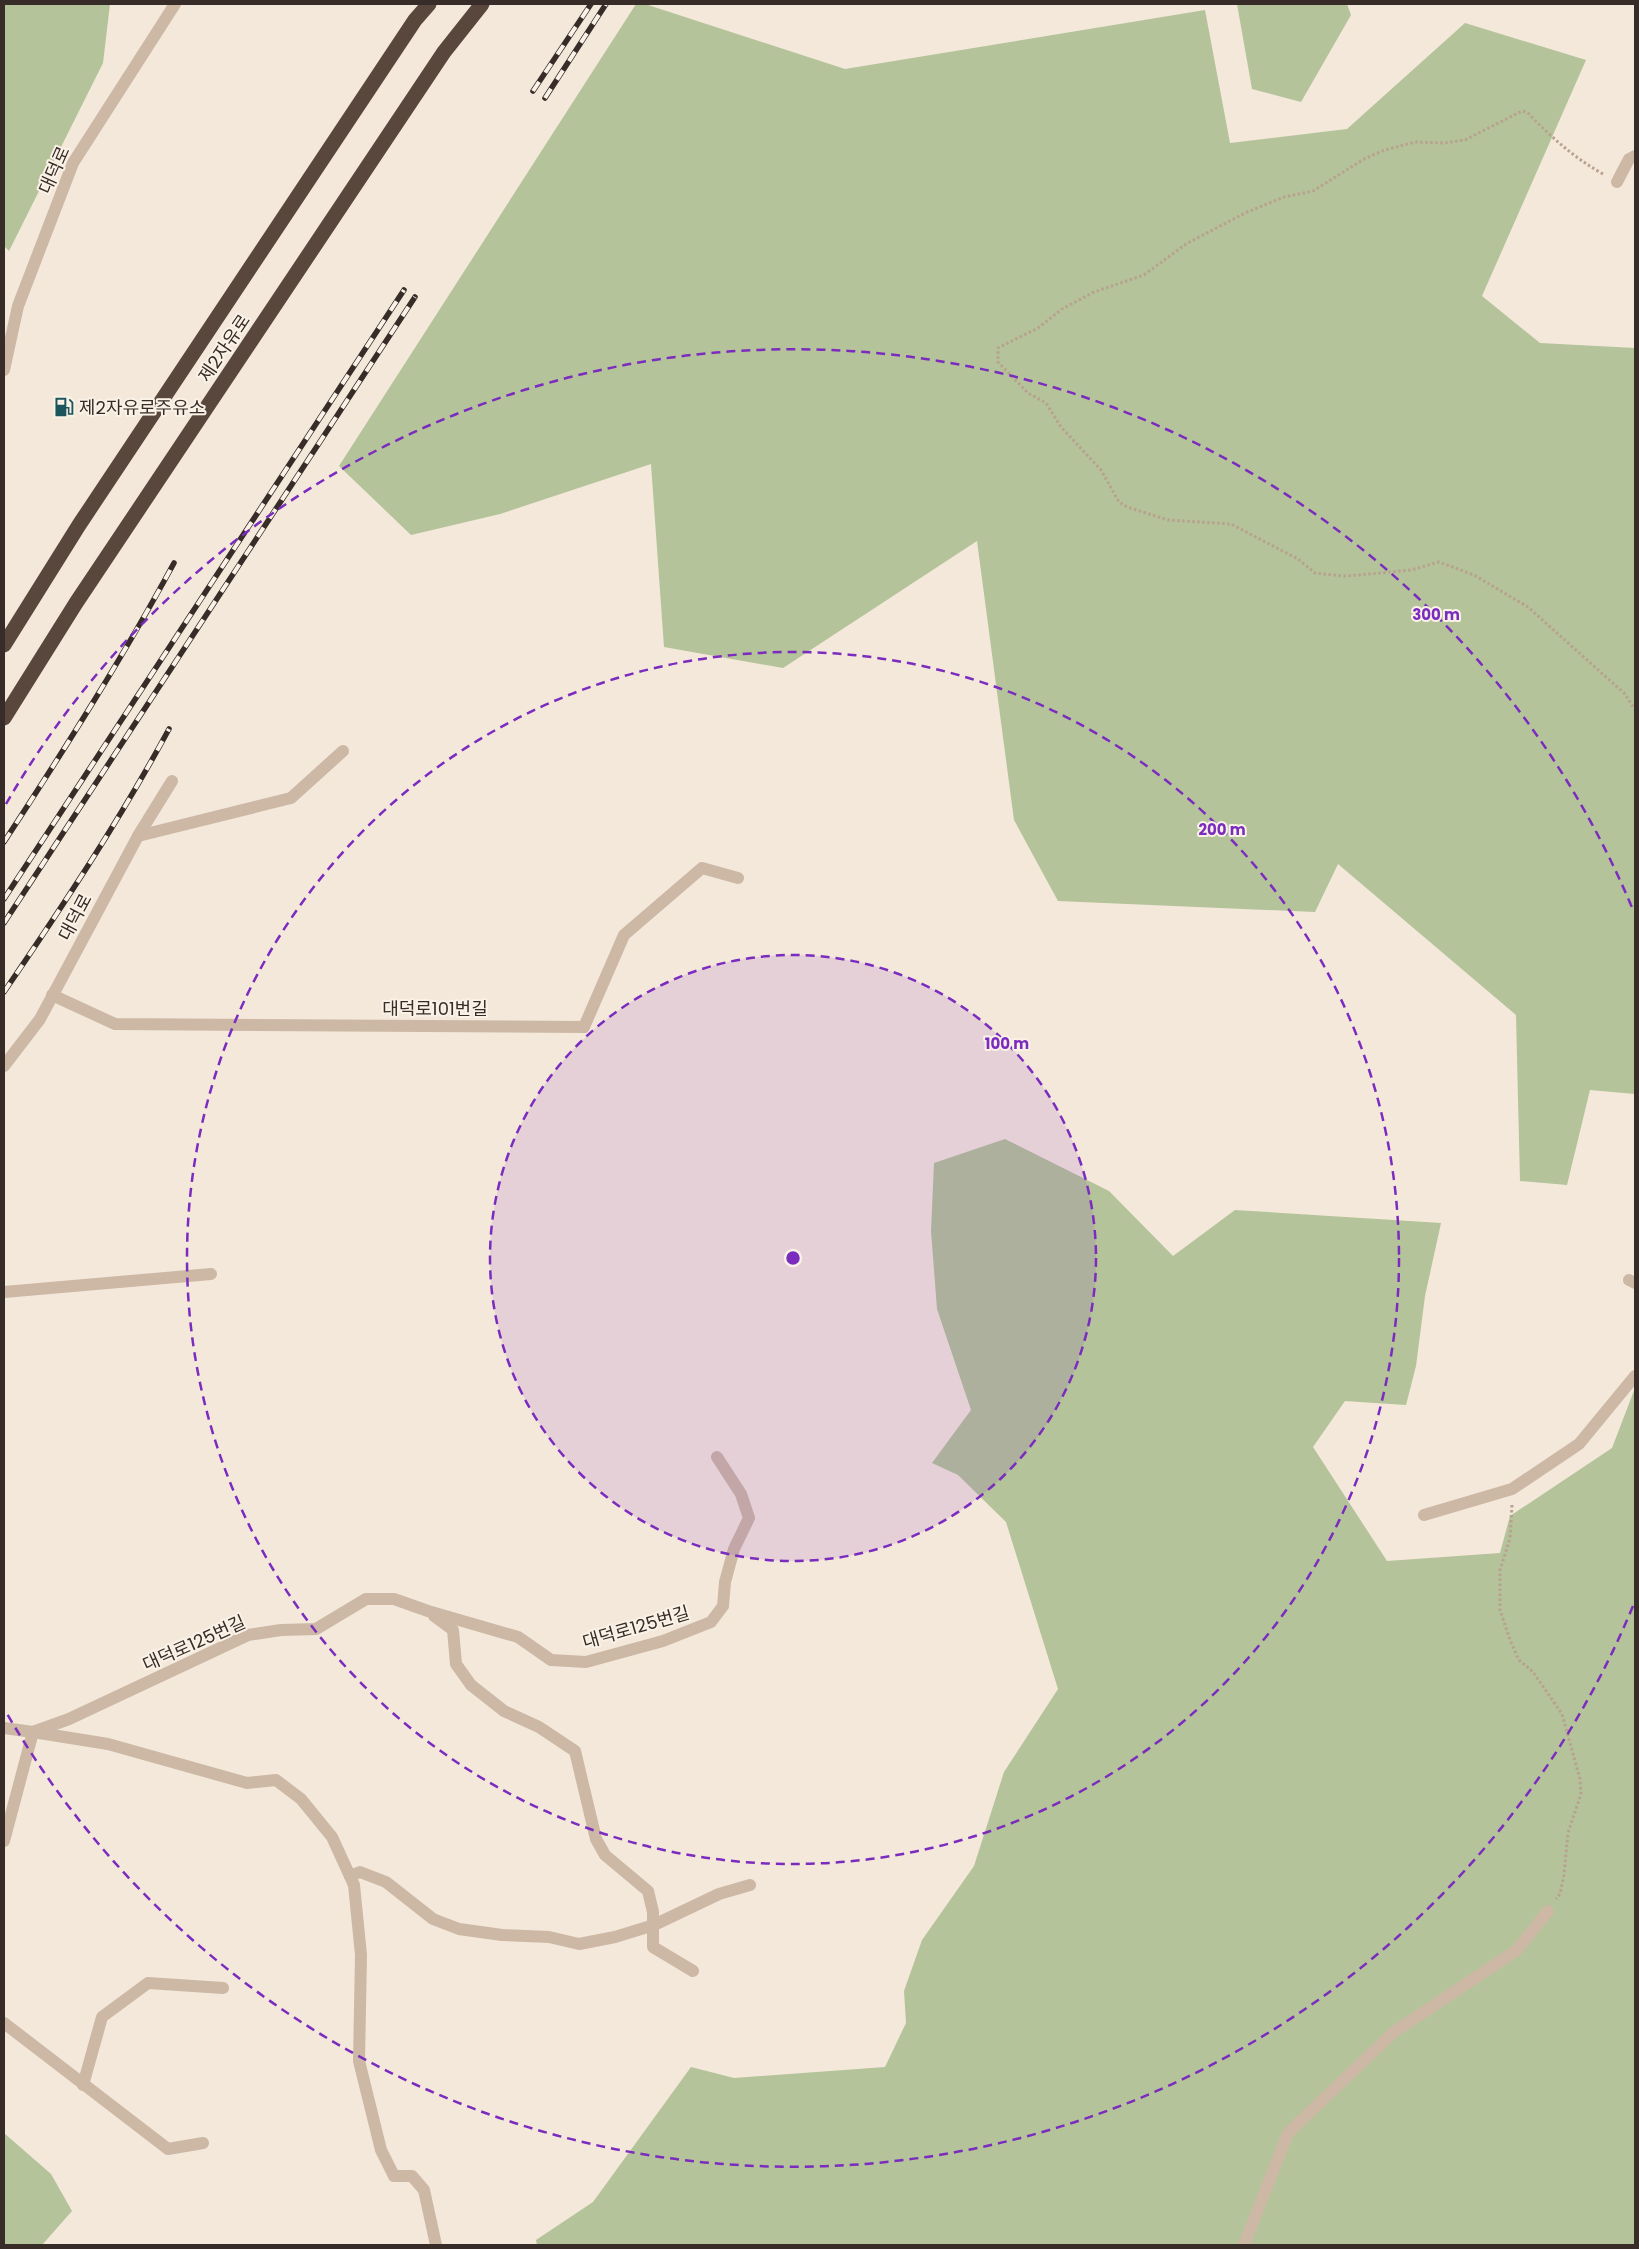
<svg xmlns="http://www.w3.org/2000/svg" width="1639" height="2249" font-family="Poppins,'Noto Sans KR',sans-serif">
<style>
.green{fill:#b4c399}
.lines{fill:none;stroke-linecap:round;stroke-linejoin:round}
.path{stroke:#b8a28f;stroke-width:3;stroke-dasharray:2.5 2.5;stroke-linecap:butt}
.minor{stroke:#ccb8a5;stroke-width:12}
.highway{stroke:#59463d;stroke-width:15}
.rail-casing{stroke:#372c27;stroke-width:5.5}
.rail{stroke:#fbf2e7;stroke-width:4;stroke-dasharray:11;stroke-linecap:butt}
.ring{fill:none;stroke:#7b2cbf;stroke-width:2.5;stroke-dasharray:9 6}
.labels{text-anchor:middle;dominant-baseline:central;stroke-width:4;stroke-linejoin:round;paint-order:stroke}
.street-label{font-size:18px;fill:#372c27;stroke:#fbf2e7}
.poi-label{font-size:18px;fill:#372c27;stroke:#fbf2e7;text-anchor:start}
.centre{fill:#7b2cbf;stroke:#fbf2e7;stroke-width:2.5}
.ring-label{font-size:15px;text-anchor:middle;font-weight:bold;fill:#7b2cbf;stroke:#fbf2e7;stroke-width:4;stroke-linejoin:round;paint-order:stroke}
</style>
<rect width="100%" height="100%" fill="#f3e8da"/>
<g class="green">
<polygon points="4,4 110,4 103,63 9,251 4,246"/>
<polygon points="636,4 645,4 845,69 1205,10 1230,143 1347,129 1465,23 1586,60 1482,296 1540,343 1635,348 1635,1094 1590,1090 1567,1185 1520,1181 1516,1015 1338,864 1315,912 1058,901 1014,820 977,541 783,668 664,647 651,464 500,514 411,535 339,466"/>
<polygon points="1237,4 1347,4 1351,15 1301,102 1252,89"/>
<polygon points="1005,1139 1109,1191 1173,1256 1235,1210 1441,1223 1425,1296 1416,1366 1406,1405 1345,1401 1313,1447 1387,1561 1500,1553 1510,1516 1612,1448 1635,1388 1635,2245 537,2245 536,2240 593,2202 691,2067 734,2078 885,2067 906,2023 904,1991 922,1940 974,1866 1004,1772 1058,1689 1006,1522 958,1475 932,1463 971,1410 937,1309 931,1231 934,1163"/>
<polygon points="4,2133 51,2174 72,2211 42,2245 4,2245"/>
</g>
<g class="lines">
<g class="path">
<path d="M1603,174C1573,157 1551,137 1527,112L1522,111L1465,140L1444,143L1415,142L1385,150L1364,159L1313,191L1284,197L1245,213L1186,244L1144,275L1094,292L1062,309L1038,328L998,348V362L1028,393L1046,403L1061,427L1101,470L1119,502L1127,507L1168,520L1231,524L1298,559L1315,573L1343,576L1359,575L1411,570L1439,562L1474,575L1528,607L1625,694L1635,710"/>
<polyline points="1512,1505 1510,1538 1500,1570 1500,1610 1510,1640 1519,1660 1533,1672 1562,1714 1580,1779 1581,1794 1568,1833 1564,1875 1560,1894 1556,1899"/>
</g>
<g class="minor">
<polyline points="1617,182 1629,159 1635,156"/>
<polyline points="4,370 18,306 73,163 175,4"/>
<polyline points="138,836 291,798 343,751"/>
<polyline points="52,995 115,1024 584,1027 624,935 702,868 738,878"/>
<polyline points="4,1066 40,1019 138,836 172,781"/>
<polyline points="1629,1280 1635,1283"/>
<polyline points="4,1292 211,1274"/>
<polyline points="1424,1515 1512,1489 1579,1444 1635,1376"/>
<polyline points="434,1616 453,1630 456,1664 471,1685 504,1711 539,1727 575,1751 596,1839 605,1855 648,1891 653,1912 653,1947 693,1971"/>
<polyline points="4,1728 33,1732 69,1719 248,1635 281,1630 316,1629 366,1599 394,1599 428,1611 518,1637 551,1660 586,1662 663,1641 711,1622 723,1606 725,1582 734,1549 749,1518 741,1494 717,1457"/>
<polyline points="4,1841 33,1732 108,1744 247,1783 276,1780 301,1799 332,1837 354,1885 361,1955 359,2061 381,2150 394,2176 412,2176 424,2190 436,2245"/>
<polyline points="350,1876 360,1872 386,1882 433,1919 459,1929 502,1935 549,1937 579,1944 615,1937 654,1925 719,1894 750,1885"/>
<polyline points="4,2023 168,2149 203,2143"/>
<polyline points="83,2085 102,2017 148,1983 223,1988"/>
<polyline points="1244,2245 1288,2133 1394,2032 1517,1950 1548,1911"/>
</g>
<g class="highway">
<polyline points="4,645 79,525 415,20 429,4"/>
<polyline points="4,718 76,603 444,52 482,4"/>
</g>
<defs>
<g id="rail">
<polyline points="533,91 591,4"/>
<polyline points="545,98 606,4"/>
<path d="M4,842C64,750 122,659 174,563"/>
<polyline points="4,899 404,290"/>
<polyline points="4,923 415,297"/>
<path d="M4,992C62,907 120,820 169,729"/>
</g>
</defs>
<use href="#rail" class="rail-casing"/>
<use href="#rail" class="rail"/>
</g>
<circle cx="793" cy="1258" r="303" fill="#7b2cbf" fill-opacity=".12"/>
<g class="ring">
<circle cx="793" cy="1258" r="303"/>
<circle cx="793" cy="1258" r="606"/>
<path d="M1633 1606A909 909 0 0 1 6 1712M6 804A909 909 0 0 1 1633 910"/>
</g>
<defs>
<symbol id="fuel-bare" viewBox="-9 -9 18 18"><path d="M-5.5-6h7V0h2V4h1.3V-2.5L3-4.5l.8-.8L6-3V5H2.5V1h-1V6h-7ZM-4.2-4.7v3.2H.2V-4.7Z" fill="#1a565c" stroke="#fbf2e7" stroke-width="2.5" paint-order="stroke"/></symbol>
</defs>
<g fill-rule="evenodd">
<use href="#fuel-bare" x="50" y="393" width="28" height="28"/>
</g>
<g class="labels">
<g class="street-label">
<text transform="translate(54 170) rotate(-66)">대덕로</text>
<text transform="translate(224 348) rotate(-56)">제2자유로</text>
<text transform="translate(75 917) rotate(-62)">대덕로</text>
<text x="435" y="1008">대덕로101번길</text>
<text transform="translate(636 1627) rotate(-16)">대덕로125번길</text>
<text transform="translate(194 1643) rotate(-24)">대덕로125번길</text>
</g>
<g class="poi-label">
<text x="79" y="407">제2자유로주유소</text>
</g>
</g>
<circle cx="793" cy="1258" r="8" class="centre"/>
<g class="ring-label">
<text x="1436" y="620">300 m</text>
<text x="1222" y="835">200 m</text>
<text x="1007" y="1049">100 m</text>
</g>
<rect width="1639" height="2249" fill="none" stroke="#372c27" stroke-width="10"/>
</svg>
